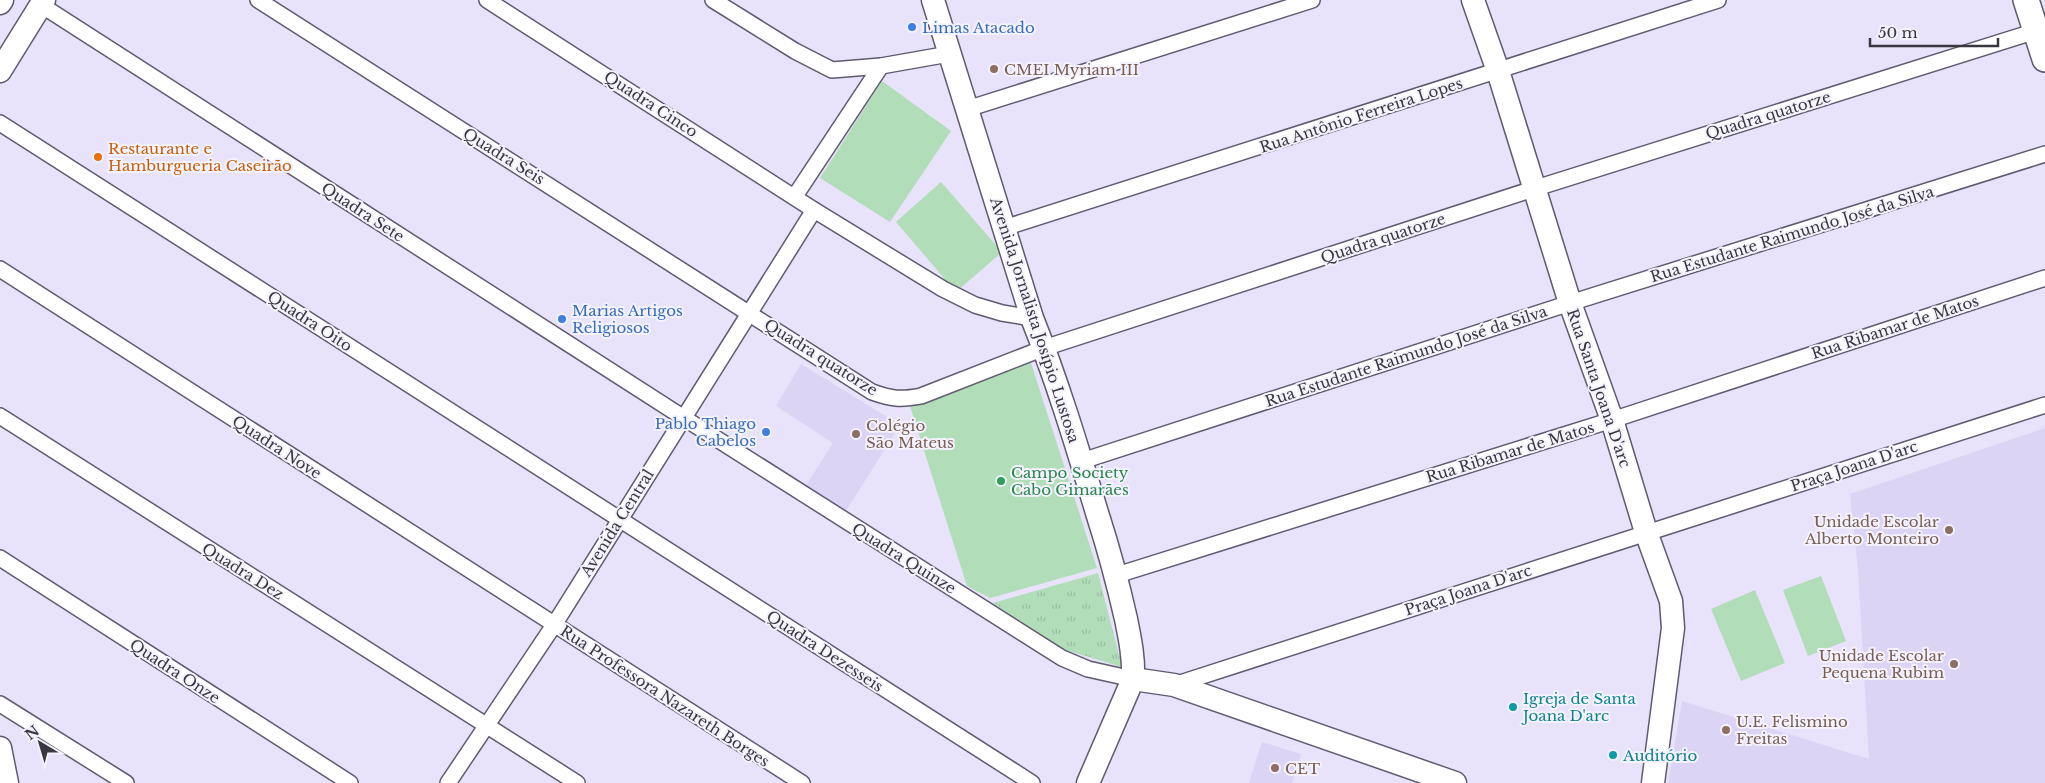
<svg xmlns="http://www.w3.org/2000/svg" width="2045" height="783" font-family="'Libre Baskerville',serif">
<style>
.built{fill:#dcd4f4}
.grass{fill:url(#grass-tufts)}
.garden{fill:#b1ddb9}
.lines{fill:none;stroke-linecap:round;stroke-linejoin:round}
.street-casing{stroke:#5f5a6f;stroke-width:18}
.secondary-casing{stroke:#5f5a6f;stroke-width:25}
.primary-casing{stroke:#5f5a6f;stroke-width:28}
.street{stroke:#fff;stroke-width:15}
.secondary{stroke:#fff;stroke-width:22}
.primary{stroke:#fff;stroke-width:25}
.shop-dot{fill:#3f7fe0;stroke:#f4f2fc;stroke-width:2}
.education-dot{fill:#8d6e63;stroke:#f4f2fc;stroke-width:2}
.food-dot{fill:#e8710a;stroke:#f4f2fc;stroke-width:2}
.leisure-dot{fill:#2e9e5b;stroke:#f4f2fc;stroke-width:2}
.culture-dot{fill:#0f9aa8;stroke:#f4f2fc;stroke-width:2}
.labels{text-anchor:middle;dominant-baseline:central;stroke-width:4;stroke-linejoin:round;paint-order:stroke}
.shop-label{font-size:15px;fill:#366cbe;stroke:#f4f2fc;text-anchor:start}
.education-label{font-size:15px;fill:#785e54;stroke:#f4f2fc;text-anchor:start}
.street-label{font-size:15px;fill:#393640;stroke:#f4f2fc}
.food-label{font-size:15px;fill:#c56008;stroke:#f4f2fc;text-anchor:start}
.leisure-label{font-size:15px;fill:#27864d;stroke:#f4f2fc;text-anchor:start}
.culture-label{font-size:15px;fill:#0d838f;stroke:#f4f2fc;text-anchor:start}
</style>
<defs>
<pattern id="grass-tufts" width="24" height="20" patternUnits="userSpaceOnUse" patternTransform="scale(1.25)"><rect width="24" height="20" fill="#b1ddb9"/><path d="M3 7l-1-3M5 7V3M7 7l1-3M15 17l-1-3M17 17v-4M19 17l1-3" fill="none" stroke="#99bea0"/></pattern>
</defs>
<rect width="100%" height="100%" fill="#e8e2fb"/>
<g class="built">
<polygon points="801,364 900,425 846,511 805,487 833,443 776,406"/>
<polygon points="2045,428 2045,783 1668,783 1682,701 1869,759 1858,569 1850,494"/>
<polygon points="1262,742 1301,754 1292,783 1249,783"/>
</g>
<polygon class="grass" points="1098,573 1122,667 1062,649 993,603"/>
<g class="garden">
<polygon points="882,81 951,131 890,222 820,178"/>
<polygon points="941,182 1002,252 956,292 896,222"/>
<polygon points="1030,360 1097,568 990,598 967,586 910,406"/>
<polygon points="1821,576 1846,641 1808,656 1783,590"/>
<polygon points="1755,590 1785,663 1741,681 1711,609"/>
</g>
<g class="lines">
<defs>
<g id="street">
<path d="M258,0L872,392C892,399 900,400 921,396L1044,348L1533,189L2036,31"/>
<polyline points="487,0 814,210 943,289 975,305 1002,313 1032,318"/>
<polyline points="713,0 795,51 832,70 881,66 949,54"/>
<polyline points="41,5 684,418 1062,658 1088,669 1133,679"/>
<polyline points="967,109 1312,0"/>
<polyline points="0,123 1032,783"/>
<polyline points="795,196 881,66"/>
<polyline points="1004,228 1718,0"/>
<polyline points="0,269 802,783"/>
<polyline points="0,416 577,783"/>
<polyline points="1082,461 1570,303 2045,154"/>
<polyline points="0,558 350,783"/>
<polyline points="1117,575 1612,420 2045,278"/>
<polyline points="1174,685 2045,405"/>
<polyline points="0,704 126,783"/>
<polyline points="448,783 554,625 814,210"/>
</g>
<g id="secondary">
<path d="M933,0L1032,318C1058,383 1078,450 1098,516C1109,550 1118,584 1126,619C1130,639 1134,658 1133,679L1088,783"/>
<polyline points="1473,0 1498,71 1570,303 1612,420 1646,532 1671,601 1673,628 1653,783"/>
<polyline points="0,3 2,0"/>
<polyline points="0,71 44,0"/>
<polyline points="1133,679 1174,685 1455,783"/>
<polyline points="0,748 7,783"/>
</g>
<polyline id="primary" points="2026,0 2045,59"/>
</defs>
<use href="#street" class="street-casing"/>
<use href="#secondary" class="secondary-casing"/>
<use href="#primary" class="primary-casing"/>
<use href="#street" class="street"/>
<use href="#secondary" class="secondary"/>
<use href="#primary" class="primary"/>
</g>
<g class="shop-dot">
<circle cx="912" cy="27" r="5"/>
<circle cx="562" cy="319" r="5"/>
<circle cx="766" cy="432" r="5"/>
</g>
<g class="education-dot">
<circle cx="994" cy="69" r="5"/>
<circle cx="856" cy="434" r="5"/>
<circle cx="1949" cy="530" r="5"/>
<circle cx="1954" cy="664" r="5"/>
<circle cx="1726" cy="730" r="5"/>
<circle cx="1275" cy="768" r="5"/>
</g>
<circle class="food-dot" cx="98" cy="157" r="5"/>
<circle class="leisure-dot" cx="1001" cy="481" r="5"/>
<g class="culture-dot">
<circle cx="1513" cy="707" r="5"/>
<circle cx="1613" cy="755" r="5"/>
</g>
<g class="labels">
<g class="shop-label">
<text x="922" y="27">Limas Atacado</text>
<text x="572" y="310">Marias Artigos<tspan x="572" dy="17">Religiosos</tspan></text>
<text x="756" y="423" text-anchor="end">Pablo Thiago<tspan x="756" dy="17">Cabelos</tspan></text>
</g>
<g class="education-label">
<text x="1004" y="69">CMEI Myriam III</text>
<text x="866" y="425">Colégio<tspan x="866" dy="17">São Mateus</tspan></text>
<text x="1939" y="521" text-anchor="end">Unidade Escolar<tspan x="1939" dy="17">Alberto Monteiro</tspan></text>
<text x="1944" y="655" text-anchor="end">Unidade Escolar<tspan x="1944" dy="17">Pequena Rubim</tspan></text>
<text x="1736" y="721">U.E. Felismino<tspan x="1736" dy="17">Freitas</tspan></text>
<text x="1285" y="768">CET</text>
</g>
<g class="street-label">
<text transform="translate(651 104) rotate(33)">Quadra Cinco</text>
<text transform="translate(1361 115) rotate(-18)">Rua Antônio Ferreira Lopes</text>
<text transform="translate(1768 115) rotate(-17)">Quadra quatorze</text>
<text transform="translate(504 156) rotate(32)">Quadra Seis</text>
<text transform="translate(363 212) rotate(33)">Quadra Sete</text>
<text transform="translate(1792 234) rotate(-17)">Rua Estudante Raimundo José da Silva</text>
<text transform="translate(1383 238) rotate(-18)">Quadra quatorze</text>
<text transform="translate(1035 320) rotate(72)">Avenida Jornalista Josípio Lustosa</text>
<text transform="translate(310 321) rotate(33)">Quadra Oito</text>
<text transform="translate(1895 327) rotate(-18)">Rua Ribamar de Matos</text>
<text transform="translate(1406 356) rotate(-18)">Rua Estudante Raimundo José da Silva</text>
<text transform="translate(821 357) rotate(32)">Quadra quatorze</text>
<text transform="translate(1599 388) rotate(71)">Rua Santa Joana D'arc</text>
<text transform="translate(277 447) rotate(33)">Quadra Nove</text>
<text transform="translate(1510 452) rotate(-17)">Rua Ribamar de Matos</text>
<text transform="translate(1854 466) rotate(-18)">Praça Joana D'arc</text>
<text transform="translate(617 523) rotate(-58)">Avenida Central</text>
<text transform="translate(904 558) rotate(32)">Quadra Quinze</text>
<text transform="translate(243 571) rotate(32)">Quadra Dez</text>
<text transform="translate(1468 590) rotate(-18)">Praça Joana D'arc</text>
<text transform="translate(825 651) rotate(33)">Quadra Dezesseis</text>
<text transform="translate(175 671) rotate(33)">Quadra Onze</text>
<text transform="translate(665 696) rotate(33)">Rua Professora Nazareth Borges</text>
</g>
<g class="food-label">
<text x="108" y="148">Restaurante e<tspan x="108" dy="17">Hamburgueria Caseirão</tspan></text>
</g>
<g class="leisure-label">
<text x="1011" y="472">Campo Society<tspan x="1011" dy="17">Cabo Gimarães</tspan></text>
</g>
<g class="culture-label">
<text x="1523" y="698">Igreja de Santa<tspan x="1523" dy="17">Joana D'arc</tspan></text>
<text x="1623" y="755">Auditório</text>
</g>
</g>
<g transform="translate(40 743) rotate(322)" stroke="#f4f2fc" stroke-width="4" paint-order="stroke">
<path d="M0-4L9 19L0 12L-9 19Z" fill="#393640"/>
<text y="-8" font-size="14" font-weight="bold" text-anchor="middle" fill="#393640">N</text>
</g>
<path d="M1870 38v8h128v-8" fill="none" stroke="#393640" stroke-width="2.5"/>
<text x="1878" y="38" font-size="15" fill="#393640" stroke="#f4f2fc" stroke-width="4" paint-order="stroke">50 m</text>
</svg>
